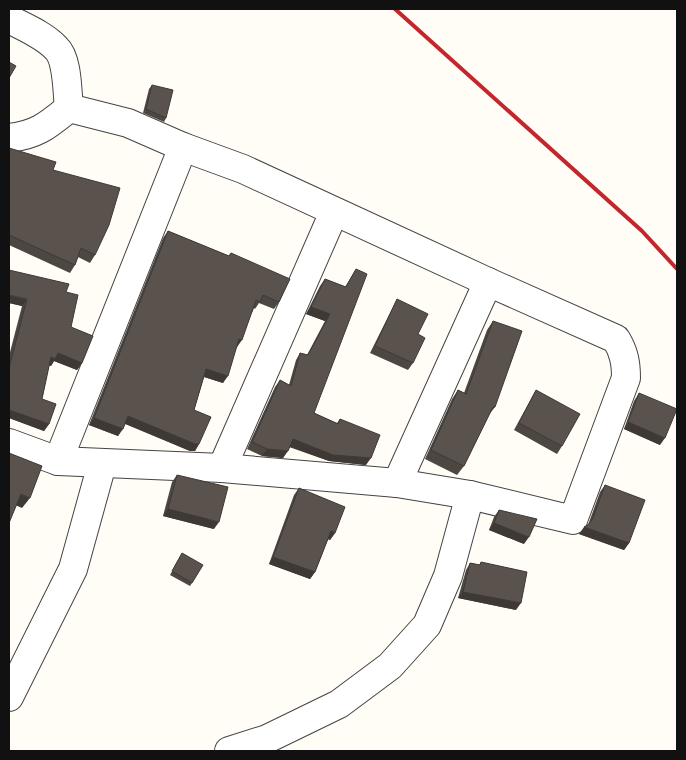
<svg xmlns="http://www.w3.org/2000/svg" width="686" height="760" font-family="'Crimson Pro',serif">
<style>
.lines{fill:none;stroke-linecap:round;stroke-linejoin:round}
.minor-casing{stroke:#444;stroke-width:30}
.minor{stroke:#fff;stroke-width:28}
.rail{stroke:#c4262e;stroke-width:4}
.wall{fill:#4d4742}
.shaded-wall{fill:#3f3936}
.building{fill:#5a524d;stroke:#3f3936}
</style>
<rect width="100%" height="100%" fill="#fffdf5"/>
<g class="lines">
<defs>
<g id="minor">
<path d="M9,19C24,27 44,35 56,48C68,59 67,92 69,108L128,123L183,147L243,169L488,282L616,339C624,352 626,363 626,378L573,520L470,495L397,483L222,468L58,461L9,443"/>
<path d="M9,138C37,135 48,125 69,108"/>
<polyline points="58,461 183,147"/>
<polyline points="222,468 334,212"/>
<polyline points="397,483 488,282"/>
<polyline points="9,697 73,569 102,464"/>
<polyline points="229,751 267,739 339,704 390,666 427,625 448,576 470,495"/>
</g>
</defs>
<use href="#minor" class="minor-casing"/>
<use href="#minor" class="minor"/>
<polyline class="rail" points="395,9 642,231 677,269"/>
</g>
<g class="wall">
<polygon points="152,85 166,118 164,122 143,113 149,89"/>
<polygon points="9,148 53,170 95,255 90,263 78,257 75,265 70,273 9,245"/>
<polygon points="168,231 229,256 231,253 279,302 274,309 259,303 255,309 254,308 237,347 236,346 223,383 204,377 194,410 199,444 195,451 190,451 125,424 118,436 89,425 163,238"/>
<polygon points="356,269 314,413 337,423 340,419 366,465 329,461 289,447 283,458 262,456 247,449 275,387 280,380 289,385 296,360 300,353 307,355 325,321 306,314 320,286 325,279 345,287"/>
<polygon points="66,292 71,327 82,363 77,370 54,361 51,366 49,365 42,399 49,424 44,431 9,418 9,356 22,306 9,303"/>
<polygon points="397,299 418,334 413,363 408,370 370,353"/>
<polygon points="493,321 495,407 488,416 464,466 457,475 425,459 452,399 458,390 464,393 487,330"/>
<polygon points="536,390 562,446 557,454 514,430 532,397"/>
<polygon points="639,393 660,445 624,429 634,401"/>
<polygon points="177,475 214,529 163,516 172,482"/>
<polygon points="605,485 629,543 624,550 579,534 588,525 600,492"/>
<polygon points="299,488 335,533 330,540 328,539 315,572 310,579 269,564 294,495"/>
<polygon points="499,510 524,544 489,530 494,517"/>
<polygon points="180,557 192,583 190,586 170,575"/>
<polygon points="481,562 516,610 458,598 466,570 470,563 479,565"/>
</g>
<g class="shaded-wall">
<polygon points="9,295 27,299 22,306 9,303"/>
<polygon points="311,307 330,314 325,321 306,314"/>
<polygon points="239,339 242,340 237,347 234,346"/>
<polygon points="58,353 82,363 77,370 54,361 51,366 46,364 51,357"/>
<polygon points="206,369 228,376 223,383 201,376"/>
<polygon points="9,410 49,424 44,431 9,418"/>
<polygon points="128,416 199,444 195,451 190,451 124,423"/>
<polygon points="94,418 123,429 118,436 89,425"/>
<polygon points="628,422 665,438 660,445 624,429"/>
<polygon points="293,439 371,458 366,465 329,461 288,446"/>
<polygon points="267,449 288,451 283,458 262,456"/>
<polygon points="21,494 30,498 22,508 13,504"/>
<polygon points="168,509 219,522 214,529 163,516"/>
<polygon points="494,523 529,537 524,544 489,530"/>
<polygon points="584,527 629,543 624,550 579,534"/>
<polygon points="331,531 335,533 330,540 326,538"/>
<polygon points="273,557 315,572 310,579 269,564"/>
<polygon points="463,592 521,603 516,610 458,598"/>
</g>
<g class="building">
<polygon points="9,62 16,66 9,78"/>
<polygon points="152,85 173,90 166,118 146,109"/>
<polygon points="9,148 56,162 53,170 120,188 109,225 95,255 81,248 75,265 9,235"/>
<polygon points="168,231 229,256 231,253 290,279 279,302 263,295 260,302 256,300 242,340 239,339 228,376 206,369 194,410 211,417 199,444 195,444 128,416 123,429 94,418"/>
<polygon points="356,269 367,274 314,413 338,424 340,419 380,435 371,458 333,455 293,439 288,451 267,449 252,442 280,380 291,386 300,353 308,355 330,314 311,307 325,279 346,287"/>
<polygon points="9,270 69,284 66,292 78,295 71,327 93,336 82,363 58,353 55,359 51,357 42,399 56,404 49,424 9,410 9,368 27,299 9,295"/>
<polygon points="397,299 428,314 418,334 425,338 413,363 375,346"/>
<polygon points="493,321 522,331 495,407 493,407 464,466 431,450 458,390 466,394"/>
<polygon points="536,390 580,414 562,446 519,423"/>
<polygon points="639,393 677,409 665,438 628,422"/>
<polygon points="9,453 42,466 30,498 21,494 9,523"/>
<polygon points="177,475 228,487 219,522 168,509"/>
<polygon points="605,485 645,500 629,543 584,527 589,524 593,518"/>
<polygon points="299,488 345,507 335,533 331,531 315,572 273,557"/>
<polygon points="499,510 537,519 529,537 494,523"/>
<polygon points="182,553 203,565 192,583 172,571"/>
<polygon points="481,562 527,572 521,603 463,592 470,563 480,565"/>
</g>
<rect width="686" height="760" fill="none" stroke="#111111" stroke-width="20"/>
</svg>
